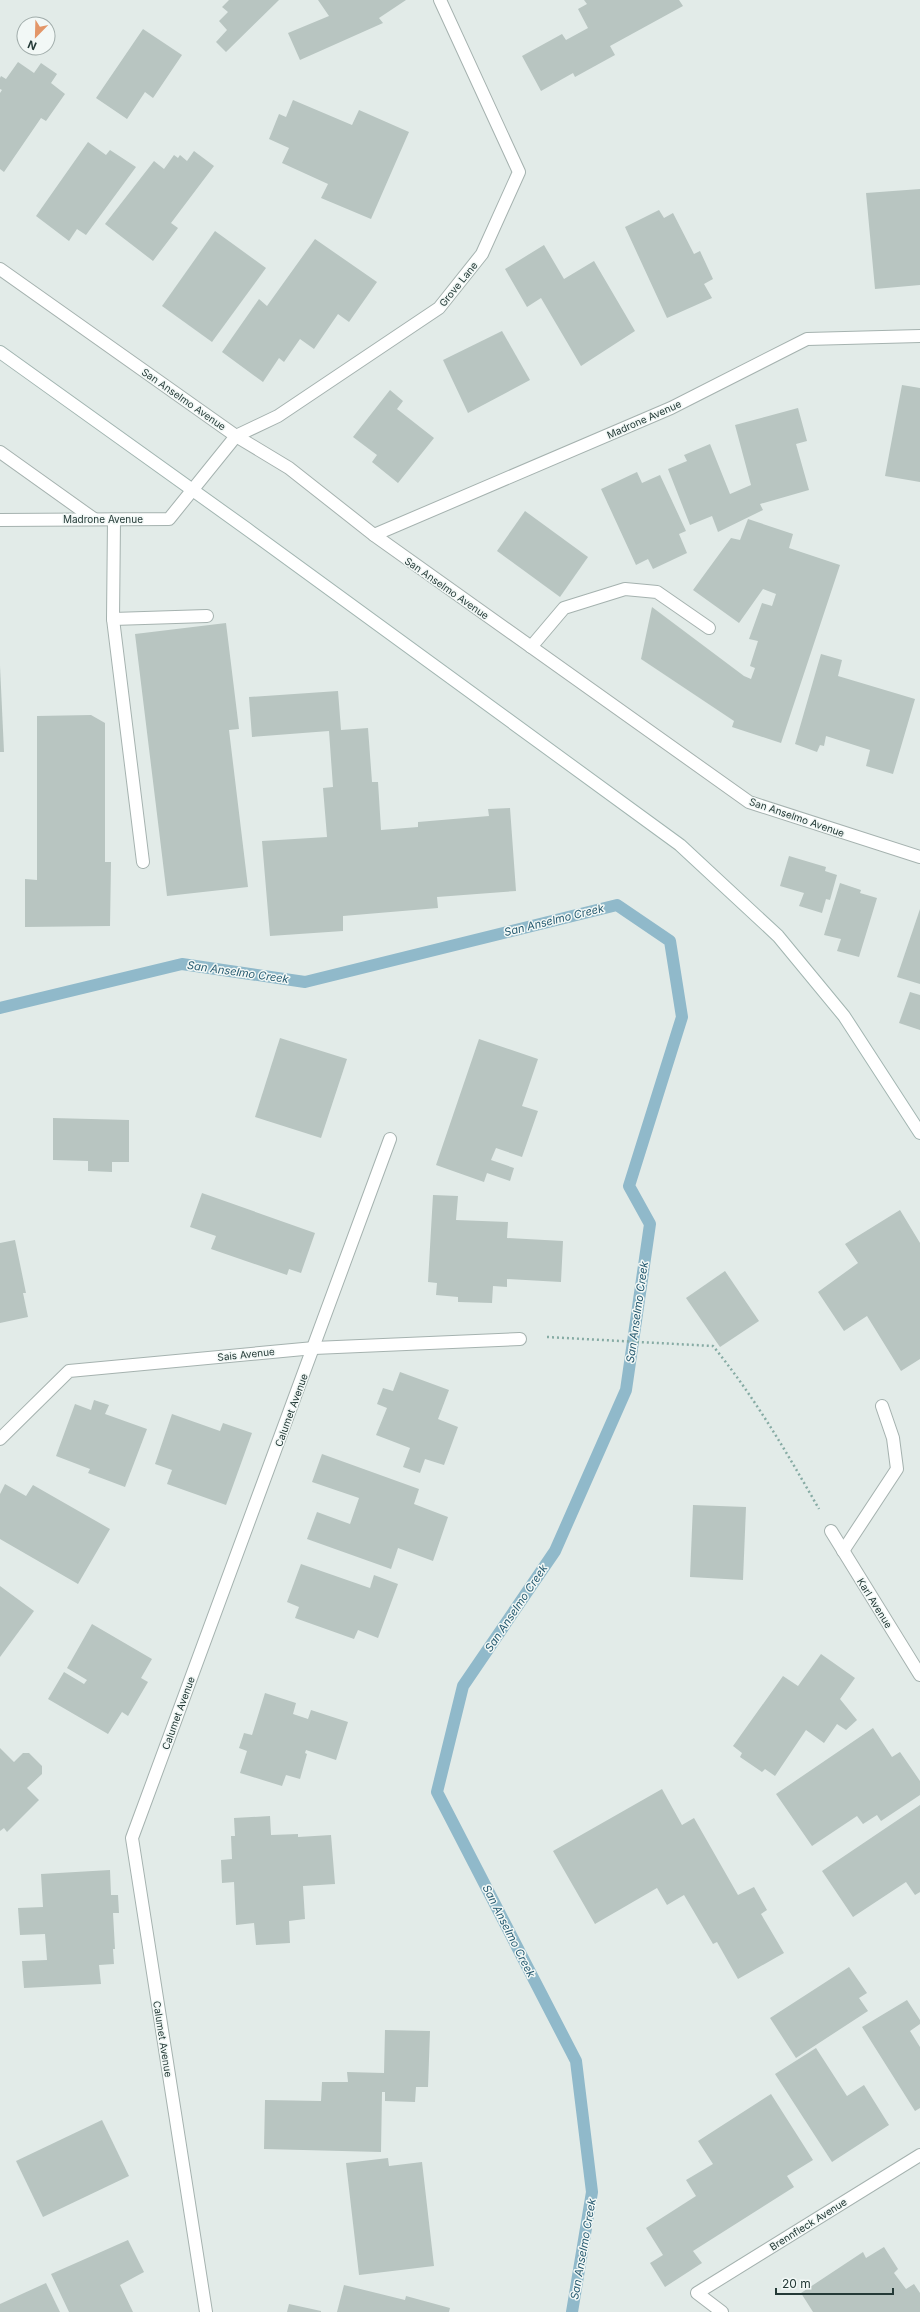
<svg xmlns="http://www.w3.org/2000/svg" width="920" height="2312" font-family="Inter,sans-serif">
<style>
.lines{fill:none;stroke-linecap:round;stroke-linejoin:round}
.stream{stroke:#90b9ca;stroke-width:12}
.building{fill:#b8c5c1}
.service-casing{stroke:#a5b2af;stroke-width:14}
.minor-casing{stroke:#a5b2af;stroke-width:14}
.secondary-casing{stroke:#a2b5b1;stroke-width:14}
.path{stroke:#86aba4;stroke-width:2.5;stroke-dasharray:2 3;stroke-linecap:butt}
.service{stroke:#fff;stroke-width:12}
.minor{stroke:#fff;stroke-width:12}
.secondary{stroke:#fff;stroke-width:12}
.labels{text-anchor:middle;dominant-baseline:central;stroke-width:3;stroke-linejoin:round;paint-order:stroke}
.street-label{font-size:10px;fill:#243a37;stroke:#f2f8f6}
.water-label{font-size:11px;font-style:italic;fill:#25596f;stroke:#f2f8f6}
</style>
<rect width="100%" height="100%" fill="#e2ebe8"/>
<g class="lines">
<polyline class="stream" points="0,1008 182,964 305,982 617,905 670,941 682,1017 629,1186 650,1224 626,1390 555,1551 463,1686 437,1792 576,2061 592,2192 572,2312"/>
</g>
<g class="building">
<polygon points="229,0 279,0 226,52 216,42 227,30 219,21 228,12 222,7"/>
<polygon points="318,0 406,0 379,18 383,23 300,60 288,33 329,16"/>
<polygon points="584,0 679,0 683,6 610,46 615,55 575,77 573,73 541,91 522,56 562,34 566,40 588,28 578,9 587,4"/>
<polygon points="143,29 182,55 153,98 145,92 127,119 96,98"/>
<polygon points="18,62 34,73 41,63 57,74 51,83 65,94 46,121 41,118 4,172 0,169 0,93 2,90 0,89 0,78 1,76 6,79"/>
<polygon points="293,100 352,125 359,110 409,132 371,219 321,198 328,184 282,163 289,148 269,139 279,114 286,117"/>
<polygon points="88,142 106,155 110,150 136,167 86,235 77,229 69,241 36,216"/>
<polygon points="194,151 214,166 171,223 178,228 153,261 105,224 154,161 164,169 174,155 178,158 180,155 187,161"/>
<polygon points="920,189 920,285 875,289 866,193"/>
<polygon points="659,210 664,218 673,213 694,254 700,251 713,279 704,284 712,298 667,318 625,227"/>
<polygon points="215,231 266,268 212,342 162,306"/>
<polygon points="315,239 377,282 349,322 338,314 314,349 300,339 284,362 279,358 263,382 222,352 259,299 267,306"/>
<polygon points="544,245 564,279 594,261 635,331 581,366 541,298 527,307 505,269"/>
<polygon points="502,331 530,380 468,413 443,360"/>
<polygon points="902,385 920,388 920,482 885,476"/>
<polygon points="390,390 403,401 397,409 434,438 398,483 372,462 377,455 353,437"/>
<polygon points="798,408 807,441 796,444 809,490 760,504 763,510 718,532 712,516 690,525 668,469 687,461 684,455 710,444 730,494 751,485 735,425"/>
<polygon points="637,472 642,483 660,475 686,531 679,534 687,553 653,569 648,559 636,565 601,489"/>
<polygon points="525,511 588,557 560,597 497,551"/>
<polygon points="748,519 793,534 789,548 840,565 781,743 732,727 734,721 641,659 652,607 744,676 751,679 755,668 750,666 758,641 749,639 762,603 772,606 776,594 763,589 739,623 693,590 731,538 740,540"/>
<polygon points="226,623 239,729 229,730 248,887 167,896 135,634"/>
<polygon points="821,654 842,660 838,676 915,699 893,774 866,766 870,750 826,736 824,746 820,745 817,752 795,744"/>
<polygon points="0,666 4,752 0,752"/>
<polygon points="338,691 341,730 368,728 372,782 378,782 381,830 418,827 418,822 489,816 488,809 510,808 516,891 437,897 438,908 343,916 343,931 270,936 262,841 327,837 323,788 333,787 329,731 252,737 249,697"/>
<polygon points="91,715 105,723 105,862 111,862 110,926 25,927 25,879 37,880 37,716"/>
<polygon points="789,856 826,867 825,871 837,875 830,900 826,899 822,913 799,906 804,893 780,886"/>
<polygon points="840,883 861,890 860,893 877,898 859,957 837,951 841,939 824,935"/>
<polygon points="920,909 920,984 897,977"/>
<polygon points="910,992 920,995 920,1030 899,1023"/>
<polygon points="280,1038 347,1059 321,1138 255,1117"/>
<polygon points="479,1039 538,1059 522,1106 538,1111 522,1157 496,1148 491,1160 514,1168 510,1181 487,1173 484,1182 436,1165"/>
<polygon points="53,1118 129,1120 129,1162 112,1162 112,1172 88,1171 88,1161 53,1160"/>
<polygon points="202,1193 315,1233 301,1273 289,1269 287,1275 211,1249 216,1236 190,1227"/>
<polygon points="433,1195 458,1196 456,1220 508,1222 507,1238 563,1241 561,1282 507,1279 507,1287 493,1286 492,1303 458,1302 458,1297 436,1295 437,1283 428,1282"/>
<polygon points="900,1210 920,1243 920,1359 901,1371 867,1316 844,1331 818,1292 858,1263 845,1244"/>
<polygon points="15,1240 26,1293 23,1293 28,1317 0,1323 0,1243"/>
<polygon points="725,1271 759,1321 720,1347 686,1298"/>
<polygon points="400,1372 449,1390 438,1419 458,1427 444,1465 425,1459 420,1473 403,1467 410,1448 376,1435 387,1408 377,1404 383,1388 393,1391"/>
<polygon points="94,1400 109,1405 105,1414 147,1429 125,1487 88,1473 90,1469 56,1456 75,1404 91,1410"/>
<polygon points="172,1414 220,1431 223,1423 252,1433 226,1505 167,1484 172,1470 155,1464"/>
<polygon points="322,1454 419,1489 414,1504 448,1517 433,1561 398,1548 391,1569 307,1539 317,1512 350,1524 359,1498 312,1482"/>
<polygon points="5,1484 26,1496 33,1485 110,1529 78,1584 0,1539 0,1494"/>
<polygon points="693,1505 746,1507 743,1580 690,1577"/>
<polygon points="301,1564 370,1588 374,1575 398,1584 378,1638 358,1630 354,1639 295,1618 299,1607 287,1602"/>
<polygon points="0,1586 34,1611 0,1657"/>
<polygon points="92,1624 152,1659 141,1678 148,1682 128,1716 122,1712 108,1734 48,1699 64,1672 84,1684 87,1680 67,1668"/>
<polygon points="821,1654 855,1678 840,1699 857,1720 846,1730 837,1724 824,1743 806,1730 775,1776 765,1769 762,1772 740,1757 742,1753 733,1746 783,1676 798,1686"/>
<polygon points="265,1693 296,1703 293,1714 308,1719 311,1710 348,1722 336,1760 306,1750 305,1753 307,1754 300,1779 286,1775 282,1786 240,1773 247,1751 239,1748 244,1733 252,1735"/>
<polygon points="873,1728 892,1757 900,1752 920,1781 920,1795 881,1821 877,1815 863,1824 857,1816 812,1846 776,1794"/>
<polygon points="0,1748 14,1762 23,1753 29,1753 42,1766 42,1774 27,1788 39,1800 7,1832 4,1828 0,1831"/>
<polygon points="662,1789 682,1825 694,1818 738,1895 754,1887 767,1910 761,1914 784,1953 738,1979 717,1942 713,1944 684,1895 667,1905 657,1888 595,1924 553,1851"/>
<polygon points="920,1805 920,1892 915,1895 906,1882 853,1917 822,1871"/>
<polygon points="270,1816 271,1835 298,1834 298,1837 331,1835 335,1884 303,1886 305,1919 289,1921 290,1943 256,1945 254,1923 236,1925 234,1882 222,1883 221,1860 232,1859 231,1836 235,1836 234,1818"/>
<polygon points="110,1870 111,1895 118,1895 119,1913 113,1913 115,1949 113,1949 114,1964 99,1965 101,1984 24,1988 22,1961 47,1960 45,1934 20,1935 18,1908 43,1907 41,1874"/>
<polygon points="849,1967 867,1993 859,1998 868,2011 796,2058 770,2018"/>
<polygon points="907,2000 920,2020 920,2024 910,2031 920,2047 920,2108 915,2111 862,2027"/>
<polygon points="385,2030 430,2031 428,2087 416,2087 415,2102 385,2101 385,2092 382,2092 381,2152 264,2149 265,2100 321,2101 322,2082 348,2082 347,2072 384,2073"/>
<polygon points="816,2048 847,2096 864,2085 889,2125 832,2162 775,2074"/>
<polygon points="771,2094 813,2160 787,2176 794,2187 693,2251 702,2263 665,2287 650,2263 663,2255 646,2228 696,2196 686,2180 713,2164 698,2141"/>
<polygon points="102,2120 129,2176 43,2217 16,2161"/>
<polygon points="388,2158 389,2166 422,2162 434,2266 359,2275 346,2163"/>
<polygon points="128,2240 144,2272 120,2285 133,2312 69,2312 51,2274"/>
<polygon points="884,2247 898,2269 894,2273 906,2289 914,2284 920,2293 920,2312 813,2312 801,2293 863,2252 866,2258"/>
<polygon points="46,2283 60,2312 0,2312 0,2304"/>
<polygon points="344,2285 405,2300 406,2296 450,2308 449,2312 337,2312"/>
<polygon points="289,2304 321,2311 321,2312 287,2312"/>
</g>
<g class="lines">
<defs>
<g id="service">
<polyline points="114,520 113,619 143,862"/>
<polyline points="113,619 207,616"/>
<polyline points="531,647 564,608 625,589 657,592 709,628"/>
<polyline points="843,1551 897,1469 893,1438 882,1406"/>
</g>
<g id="minor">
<polyline points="0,269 236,436 289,468 374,535 749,802 920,857"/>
<polyline points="0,452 94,519"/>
<polyline points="0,520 169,519 236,436 278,416 439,308 482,254 519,172 440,0"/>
<polyline points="374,535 671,408 807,339 920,336"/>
<polyline points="0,1439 69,1371 314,1348 520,1339"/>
<polyline points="831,1531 920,1675"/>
<polyline points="206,2312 132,1838 390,1139"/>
<polyline points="722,2312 697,2293 920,2155"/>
</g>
<polyline id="secondary" points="0,352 247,529 680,845 778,936 844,1016 920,1133"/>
</defs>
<use href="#service" class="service-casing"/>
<use href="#minor" class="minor-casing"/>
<use href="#secondary" class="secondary-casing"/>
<path class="path" d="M547,1337L713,1346C754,1396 787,1453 819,1509"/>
<use href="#service" class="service"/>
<use href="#minor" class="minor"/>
<use href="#secondary" class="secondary"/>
</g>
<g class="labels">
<g class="street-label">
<text transform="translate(458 284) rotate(-51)">Grove Lane</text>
<text transform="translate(184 399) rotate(35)">San Anselmo Avenue</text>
<text transform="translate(644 419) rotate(-24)">Madrone Avenue</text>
<text x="103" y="519">Madrone Avenue</text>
<text transform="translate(447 588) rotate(35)">San Anselmo Avenue</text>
<text transform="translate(797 817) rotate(19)">San Anselmo Avenue</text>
<text transform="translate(246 1354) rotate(-6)">Sais Avenue</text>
<text transform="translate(291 1410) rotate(-70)">Calumet Avenue</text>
<text transform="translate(875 1603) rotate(58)">Karl Avenue</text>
<text transform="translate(178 1713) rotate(-70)">Calumet Avenue</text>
<text transform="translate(163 2039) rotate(81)">Calumet Avenue</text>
<text transform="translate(808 2224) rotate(-32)">Brennfleck Avenue</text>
</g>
<g class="water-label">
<text transform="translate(554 920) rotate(-14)">San Anselmo Creek</text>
<text transform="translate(238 972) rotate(8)">San Anselmo Creek</text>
<text transform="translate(637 1312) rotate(-82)">San Anselmo Creek</text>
<text transform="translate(516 1608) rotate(-56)">San Anselmo Creek</text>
<text transform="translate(509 1931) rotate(63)">San Anselmo Creek</text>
<text transform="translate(583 2249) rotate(-80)">San Anselmo Creek</text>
</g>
</g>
<g transform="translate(36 36) rotate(203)"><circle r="19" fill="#f2f8f6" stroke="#a0acaa"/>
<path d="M0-3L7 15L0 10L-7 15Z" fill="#e39668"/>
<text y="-6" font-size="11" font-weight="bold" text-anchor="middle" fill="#243a37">N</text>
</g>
<path d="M776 2288v6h117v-6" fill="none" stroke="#243a37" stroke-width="2"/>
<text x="782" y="2288" font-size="12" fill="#243a37" stroke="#f2f8f6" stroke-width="3" paint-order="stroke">20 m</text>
</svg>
